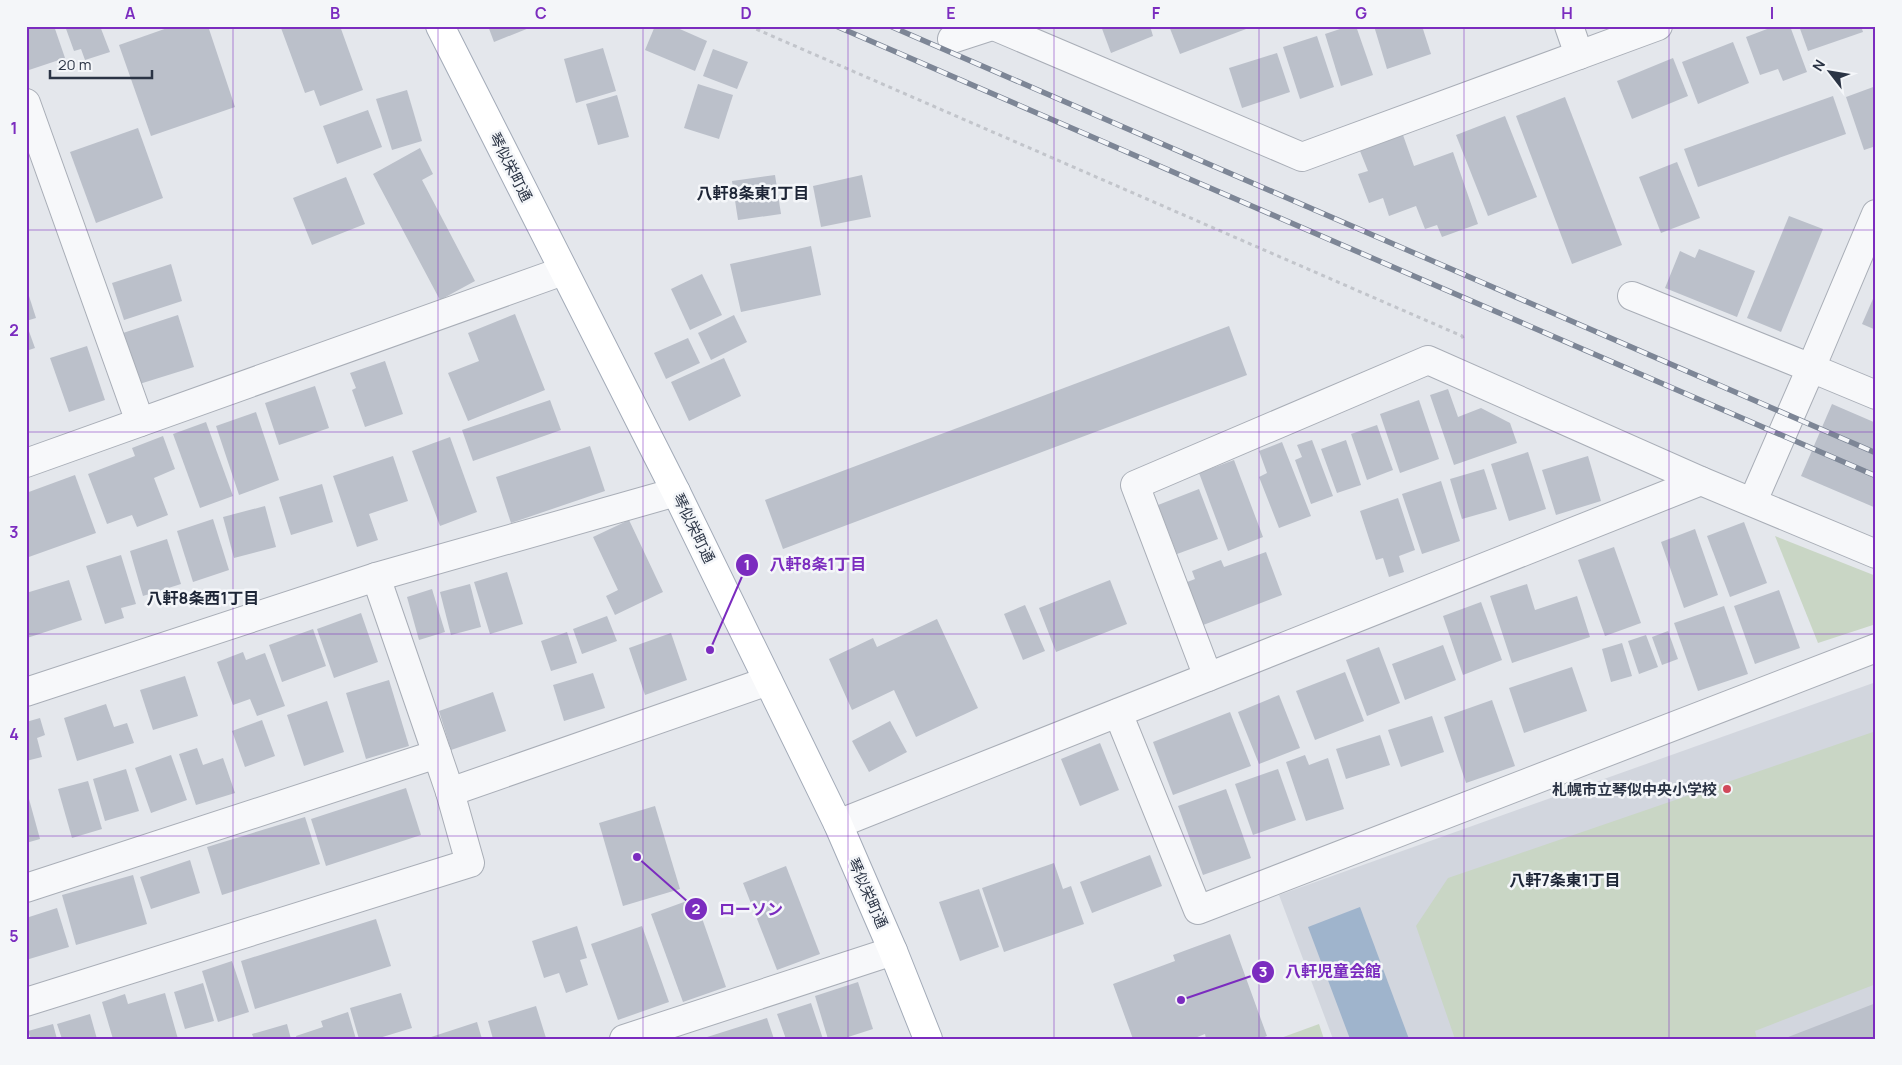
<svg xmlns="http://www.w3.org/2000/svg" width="1902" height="1065" font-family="Manrope,'Noto Sans JP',sans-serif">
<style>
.built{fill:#d2d6de}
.green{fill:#c9d6c5}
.water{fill:#9fb4cc}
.building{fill:#bbc0ca}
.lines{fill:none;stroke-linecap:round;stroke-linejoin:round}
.minor-casing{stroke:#a9aeb7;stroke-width:30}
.major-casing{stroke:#a3abb8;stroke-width:30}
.path{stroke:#c2c5cb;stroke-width:3;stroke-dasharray:4 4;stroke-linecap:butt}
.minor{stroke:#f7f8fa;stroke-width:28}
.major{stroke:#fff;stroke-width:28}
.rail-casing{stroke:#7d8696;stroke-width:5.5}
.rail{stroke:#f4f6f9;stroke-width:4;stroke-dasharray:11;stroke-linecap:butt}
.grid{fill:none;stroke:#7b2cbf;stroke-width:1;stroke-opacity:0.55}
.poi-dot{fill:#d1495b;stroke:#f4f6f9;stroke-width:2}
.labels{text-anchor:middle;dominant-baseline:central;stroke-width:5;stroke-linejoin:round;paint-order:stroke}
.street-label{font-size:15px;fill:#2b3445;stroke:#f4f6f9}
.poi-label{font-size:15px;font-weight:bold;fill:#2b3445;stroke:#f4f6f9;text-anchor:end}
.neighbourhood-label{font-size:16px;font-weight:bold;fill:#1d2536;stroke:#f4f6f9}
.leader{fill:none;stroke:#7b2cbf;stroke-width:2}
.callout-dot{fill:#7b2cbf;stroke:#f4f6f9;stroke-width:2}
.mark-label{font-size:15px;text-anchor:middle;font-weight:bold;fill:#fff}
.callout-label{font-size:16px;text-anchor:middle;font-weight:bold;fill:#7b2cbf;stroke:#f4f6f9;stroke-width:5;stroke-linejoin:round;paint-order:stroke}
.neatline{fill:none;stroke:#7b2cbf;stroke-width:2}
.grid-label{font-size:16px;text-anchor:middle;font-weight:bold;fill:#7b2cbf}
</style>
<rect width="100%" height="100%" fill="#e4e7ec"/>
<polygon class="built" points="1876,682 1876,1039 1333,1039 1279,895"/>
<g class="green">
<polygon points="1775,536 1876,576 1876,624 1818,643"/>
<polygon points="1876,731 1876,984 1755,1031 1757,1039 1455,1039 1416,926 1448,878"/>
<polygon points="1319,1024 1324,1039 1278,1039"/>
</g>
<polygon class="water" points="1360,907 1409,1039 1350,1039 1308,927"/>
<g class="building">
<polygon points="26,26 54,26 65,58 26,71"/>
<polygon points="65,26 100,26 110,52 85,60 81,49 74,51"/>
<polygon points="173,26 208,26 235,107 151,136 119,45"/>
<polygon points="287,26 340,26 363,90 320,106 314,90 305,93 281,28"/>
<polygon points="488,26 534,26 494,42"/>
<polygon points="655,26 673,26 707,41 695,71 645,50"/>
<polygon points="1101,26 1150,26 1153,36 1111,53"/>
<polygon points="1169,26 1254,26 1180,54"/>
<polygon points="1349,26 1356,26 1373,75 1341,86 1325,34"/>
<polygon points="1374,26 1422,26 1431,54 1387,69"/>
<polygon points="1775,26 1790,26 1807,72 1783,81 1778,69 1760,75 1746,37"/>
<polygon points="1799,26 1861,26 1863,32 1808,51"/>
<polygon points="1317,36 1334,87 1300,99 1283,47"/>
<polygon points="1733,42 1749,83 1698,104 1682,62"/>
<polygon points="603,48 616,91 576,103 564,59"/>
<polygon points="713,49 748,62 737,89 703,76"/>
<polygon points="1277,53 1290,92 1242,108 1229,68"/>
<polygon points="1673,58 1688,96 1632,119 1617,81"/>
<polygon points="698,84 733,95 719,139 684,128"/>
<polygon points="1876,86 1876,146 1864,150 1846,97"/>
<polygon points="407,90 422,141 392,150 376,99"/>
<polygon points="617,95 629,137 598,145 586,104"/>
<polygon points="1833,96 1846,134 1698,187 1684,149"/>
<polygon points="1565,97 1622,245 1572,264 1516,116"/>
<polygon points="368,110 382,147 337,164 323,126"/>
<polygon points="1505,116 1537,197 1488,216 1456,135"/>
<polygon points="138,128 163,198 96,223 70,152"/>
<polygon points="1403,135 1414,166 1453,152 1478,224 1442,237 1437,225 1425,229 1416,206 1389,216 1383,198 1369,203 1358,174 1368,171 1360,151"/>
<polygon points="420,148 433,174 422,180 475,281 440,300 373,174"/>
<polygon points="1677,162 1700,218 1661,233 1639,177"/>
<polygon points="775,175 781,214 738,220 732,181"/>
<polygon points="862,175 871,217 821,227 813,186"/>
<polygon points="346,177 365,224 312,245 293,198"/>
<polygon points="1789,216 1823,229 1781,332 1747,318"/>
<polygon points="811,246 821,295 741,312 730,264"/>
<polygon points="1699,249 1755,271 1737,317 1665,288 1680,251 1695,258"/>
<polygon points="171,264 182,301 124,320 112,283"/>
<polygon points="702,274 722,315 690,330 671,289"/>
<polygon points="1876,292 1876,330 1862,324"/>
<polygon points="29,296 36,318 26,321 26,297"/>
<polygon points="515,314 545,390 468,421 448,373 479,361 468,333"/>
<polygon points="178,315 194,367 133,386 128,349 123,333"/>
<polygon points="734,315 747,342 711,360 698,333"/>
<polygon points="26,323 35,348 26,351"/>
<polygon points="1229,326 1247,375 783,549 765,500"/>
<polygon points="688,338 700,363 666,379 654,353"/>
<polygon points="87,346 105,400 69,412 50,358"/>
<polygon points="724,358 741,396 689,421 671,382"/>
<polygon points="385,361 403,414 365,427 352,390 356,388 350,373"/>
<polygon points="315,386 329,428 279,445 265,403"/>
<polygon points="1448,389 1458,417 1481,408 1510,423 1517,443 1454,465 1430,395"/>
<polygon points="550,400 561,430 473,461 462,430"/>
<polygon points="1419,400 1439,459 1400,473 1380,414"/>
<polygon points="1832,404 1876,423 1876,508 1801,476"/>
<polygon points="256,412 279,480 239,495 216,426"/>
<polygon points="206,422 233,496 200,508 173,434"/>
<polygon points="1377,425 1393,470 1367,480 1351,434"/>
<polygon points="163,436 175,469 154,478 168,515 137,527 132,515 107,524 88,474 135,456 132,448"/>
<polygon points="450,437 477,512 440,526 412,451"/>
<polygon points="1312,440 1333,496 1311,504 1295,460 1302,457 1297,445"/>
<polygon points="1346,440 1361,485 1337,493 1321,449"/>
<polygon points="1282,442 1311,516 1279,528 1259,477 1267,473 1259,451"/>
<polygon points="590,446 605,491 511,523 496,477"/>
<polygon points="1528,452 1546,509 1509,521 1491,464"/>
<polygon points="393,456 408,501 369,514 378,540 357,547 333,476"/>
<polygon points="1588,456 1601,501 1556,515 1542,470"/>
<polygon points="1234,460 1263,537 1228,551 1199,473"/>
<polygon points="1484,469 1497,509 1462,519 1450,479"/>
<polygon points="75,475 96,533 26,558 26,493"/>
<polygon points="1441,481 1460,541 1422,554 1402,494"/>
<polygon points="322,484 333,522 291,535 279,497"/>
<polygon points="1199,489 1218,539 1177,554 1158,505"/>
<polygon points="1398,498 1415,550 1399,556 1404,572 1389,577 1383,558 1376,560 1360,511"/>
<polygon points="265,506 276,547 234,558 223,517"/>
<polygon points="213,519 229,570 193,582 177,531"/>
<polygon points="629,520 663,592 615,615 606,596 618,590 593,537"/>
<polygon points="1744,522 1767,583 1730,597 1707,536"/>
<polygon points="1695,529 1718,595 1684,608 1661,542"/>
<polygon points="167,539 181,584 143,596 130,551"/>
<polygon points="1614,547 1641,623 1605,636 1578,560"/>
<polygon points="1266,552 1282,595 1198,627 1182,584 1195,579 1192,571 1221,560 1224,567"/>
<polygon points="121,555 136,604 121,608 124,618 105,624 86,566"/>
<polygon points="507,572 523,624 490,634 474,582"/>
<polygon points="69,580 82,620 27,638 26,593"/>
<polygon points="1110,580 1127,624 1056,652 1039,608"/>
<polygon points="470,584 481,627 451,635 440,592"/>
<polygon points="1527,584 1535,610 1577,596 1590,637 1512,663 1490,596"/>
<polygon points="432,589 445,632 419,640 407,597"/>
<polygon points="1779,590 1800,648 1755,664 1734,606"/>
<polygon points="1481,602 1502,660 1463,675 1443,616"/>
<polygon points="1025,605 1045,651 1023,660 1004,614"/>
<polygon points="1724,606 1748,674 1698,691 1674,623"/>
<polygon points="361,613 378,662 334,678 317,629"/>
<polygon points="607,616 617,641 582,654 573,629"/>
<polygon points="937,619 978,708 916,737 894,690 852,710 829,659 873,638 877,647"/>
<polygon points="313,629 326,666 282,682 269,645"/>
<polygon points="1668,631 1678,659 1662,665 1652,637"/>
<polygon points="567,632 577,663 551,671 541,641"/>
<polygon points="671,633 687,680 645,695 629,648"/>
<polygon points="1646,635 1658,667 1639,674 1628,641"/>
<polygon points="1622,643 1632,676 1611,682 1602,649"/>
<polygon points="1443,645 1456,680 1405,700 1392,664"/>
<polygon points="1379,647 1400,703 1367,716 1346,660"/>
<polygon points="243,652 246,660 265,653 285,706 257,716 250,699 233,705 217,662"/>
<polygon points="1572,667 1587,711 1524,733 1509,688"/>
<polygon points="1345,672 1364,721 1315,740 1296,691"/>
<polygon points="593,673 605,708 564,721 553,685"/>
<polygon points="185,676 198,716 153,730 140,690"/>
<polygon points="389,680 409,746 366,759 346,693"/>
<polygon points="493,692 506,731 451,750 439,711"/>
<polygon points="1279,695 1300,748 1259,764 1238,712"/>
<polygon points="1492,700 1515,766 1466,783 1444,717"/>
<polygon points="327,701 344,752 304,766 287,715"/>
<polygon points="106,704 114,727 127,723 134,743 77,761 64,718"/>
<polygon points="1230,712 1251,766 1173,795 1153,742"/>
<polygon points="1432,716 1444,752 1401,767 1388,730"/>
<polygon points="40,718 45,735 37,738 42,757 26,761 26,722"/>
<polygon points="262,720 275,756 245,767 232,731"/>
<polygon points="890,721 907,752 869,772 852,741"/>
<polygon points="1380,735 1390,765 1346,779 1336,749"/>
<polygon points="1100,743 1119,790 1080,806 1061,759"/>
<polygon points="197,748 203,765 223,758 235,793 196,805 179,754"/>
<polygon points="171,755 187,800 151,813 135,768"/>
<polygon points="1305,755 1309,765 1328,758 1344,809 1306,821 1286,762"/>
<polygon points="126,769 139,811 105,821 93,779"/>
<polygon points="1278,769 1296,820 1253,835 1235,784"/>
<polygon points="88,781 102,829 72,838 58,789"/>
<polygon points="406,788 421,835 326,866 311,819"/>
<polygon points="1226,789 1251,858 1203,875 1178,806"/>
<polygon points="29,799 40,839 26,843 26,800"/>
<polygon points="655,806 680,889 623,906 599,823"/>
<polygon points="305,817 320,864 222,895 207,847"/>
<polygon points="1150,855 1162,886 1092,913 1080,882"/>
<polygon points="190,860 200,893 151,909 140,877"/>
<polygon points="1054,863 1063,889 1071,886 1084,924 1004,952 982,888"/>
<polygon points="786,866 820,954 777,970 743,883"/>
<polygon points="133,875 147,924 76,945 62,895"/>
<polygon points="979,889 999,947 960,961 939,902"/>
<polygon points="695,898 726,987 683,1002 651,914"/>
<polygon points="57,908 69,947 26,960 26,918"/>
<polygon points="376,919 391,966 255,1009 241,961"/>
<polygon points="577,926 587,958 580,960 588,985 566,993 559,973 544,978 532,941"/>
<polygon points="642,926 669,1002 618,1020 591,944"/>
<polygon points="1230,934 1267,1036 1260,1039 1206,1039 1205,1034 1192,1039 1133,1039 1113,984 1175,961 1173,955"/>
<polygon points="232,961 249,1012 218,1022 202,971"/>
<polygon points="858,982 873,1029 842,1039 828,1039 815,996"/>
<polygon points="203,983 214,1021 185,1029 174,992"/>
<polygon points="165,993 178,1039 113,1039 102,1002 125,994 128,1004"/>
<polygon points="401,993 412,1028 376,1039 359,1039 350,1008"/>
<polygon points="811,1003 823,1039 786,1039 777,1014"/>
<polygon points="1876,1003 1876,1039 1783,1039"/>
<polygon points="536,1006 546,1038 493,1039 488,1021"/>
<polygon points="348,1012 356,1039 297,1039 296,1036 323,1027 321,1021"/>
<polygon points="90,1014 97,1039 62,1039 57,1024"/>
<polygon points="767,1018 774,1039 704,1039 704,1038"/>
<polygon points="477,1022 482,1039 428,1039 428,1038"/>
<polygon points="53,1024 57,1039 31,1039 28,1031"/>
<polygon points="287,1024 291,1039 254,1039 252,1034"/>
</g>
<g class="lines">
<defs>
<g id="minor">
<polyline points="994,26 1302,157 1658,26"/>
<polyline points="1569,26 1579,55"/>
<polyline points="952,39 992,26"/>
<polyline points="26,103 140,422"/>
<polyline points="1632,296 1811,368 1876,214"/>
<polyline points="26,463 563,271"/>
<polyline points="1753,501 1811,368 1876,395"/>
<polyline points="376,577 437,754"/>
<polyline points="1208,677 1135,485 1428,360 1701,481 1876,554"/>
<polyline points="26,692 376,577 676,492"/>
<polyline points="1118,713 1198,910 1876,648"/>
<polyline points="838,824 1701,481"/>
<polyline points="26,888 437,754 450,792"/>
<polyline points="26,1002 470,863 450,792 768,681"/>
<polyline points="624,1039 893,951"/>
</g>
<polyline id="major" points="440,26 676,492 838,824 893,951 928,1039"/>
</defs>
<use href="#minor" class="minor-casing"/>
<use href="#major" class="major-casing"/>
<polyline class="path" points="749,26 1462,336 1464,340"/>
<use href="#minor" class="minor"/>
<use href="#major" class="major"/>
<defs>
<g id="rail">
<polyline points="836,26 1876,476"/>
<polyline points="890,26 1876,453"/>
</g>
</defs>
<use href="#rail" class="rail-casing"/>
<use href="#rail" class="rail"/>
</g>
<path class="grid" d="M233,26V1039M438,26V1039M643,26V1039M848,26V1039M1054,26V1039M1259,26V1039M1464,26V1039M1669,26V1039M26,230H1876M26,432H1876M26,634H1876M26,836H1876"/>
<circle class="poi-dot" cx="1727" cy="789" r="5"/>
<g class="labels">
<g class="street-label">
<text transform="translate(511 167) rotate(63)">琴似栄町通</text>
<text transform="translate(694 528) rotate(64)">琴似栄町通</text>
<text transform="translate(868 893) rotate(66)">琴似栄町通</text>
</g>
<g class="poi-label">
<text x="1717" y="789">札幌市立琴似中央小学校</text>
</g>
<g class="neighbourhood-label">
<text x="753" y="193">八軒8条東1丁目</text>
<text x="203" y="598">八軒8条西1丁目</text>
<text x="1565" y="880">八軒7条東1丁目</text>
</g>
</g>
<path class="leader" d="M710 650L747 565M637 857L696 909M1181 1000L1263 972"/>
<g class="callout-dot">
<circle cx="710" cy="650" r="5"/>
<circle cx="637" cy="857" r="5"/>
<circle cx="1181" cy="1000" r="5"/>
<circle cx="747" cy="565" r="12"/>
<circle cx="696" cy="909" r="12"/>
<circle cx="1263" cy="972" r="12"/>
</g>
<g class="mark-label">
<text x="747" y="570">1</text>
<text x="696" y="914">2</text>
<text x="1263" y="977">3</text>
</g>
<g class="callout-label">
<text x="818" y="570">八軒8条1丁目</text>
<text x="751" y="915">ローソン</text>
<text x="1333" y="977">八軒児童会館</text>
</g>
<rect width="1902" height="1065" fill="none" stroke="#f4f6f9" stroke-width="55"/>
<g transform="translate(1830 72) rotate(301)" stroke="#f4f6f9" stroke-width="4" paint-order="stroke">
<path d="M0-4L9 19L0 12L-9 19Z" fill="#2b3445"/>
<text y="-8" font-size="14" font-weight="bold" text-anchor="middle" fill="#2b3445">N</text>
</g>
<path d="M50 70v8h102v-8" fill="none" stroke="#2b3445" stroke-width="2.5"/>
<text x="58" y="70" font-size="15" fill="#2b3445" stroke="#f4f6f9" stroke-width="4" paint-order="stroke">20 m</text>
<rect x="28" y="28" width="1846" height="1010" class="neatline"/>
<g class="grid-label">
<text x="130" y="19">A</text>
<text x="335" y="19">B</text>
<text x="541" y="19">C</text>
<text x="746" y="19">D</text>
<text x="951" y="19">E</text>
<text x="1156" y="19">F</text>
<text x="1361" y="19">G</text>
<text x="1567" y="19">H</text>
<text x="1772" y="19">I</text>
<text x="14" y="134">1</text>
<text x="14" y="336">2</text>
<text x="14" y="538">3</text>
<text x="14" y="740">4</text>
<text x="14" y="942">5</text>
</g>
</svg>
